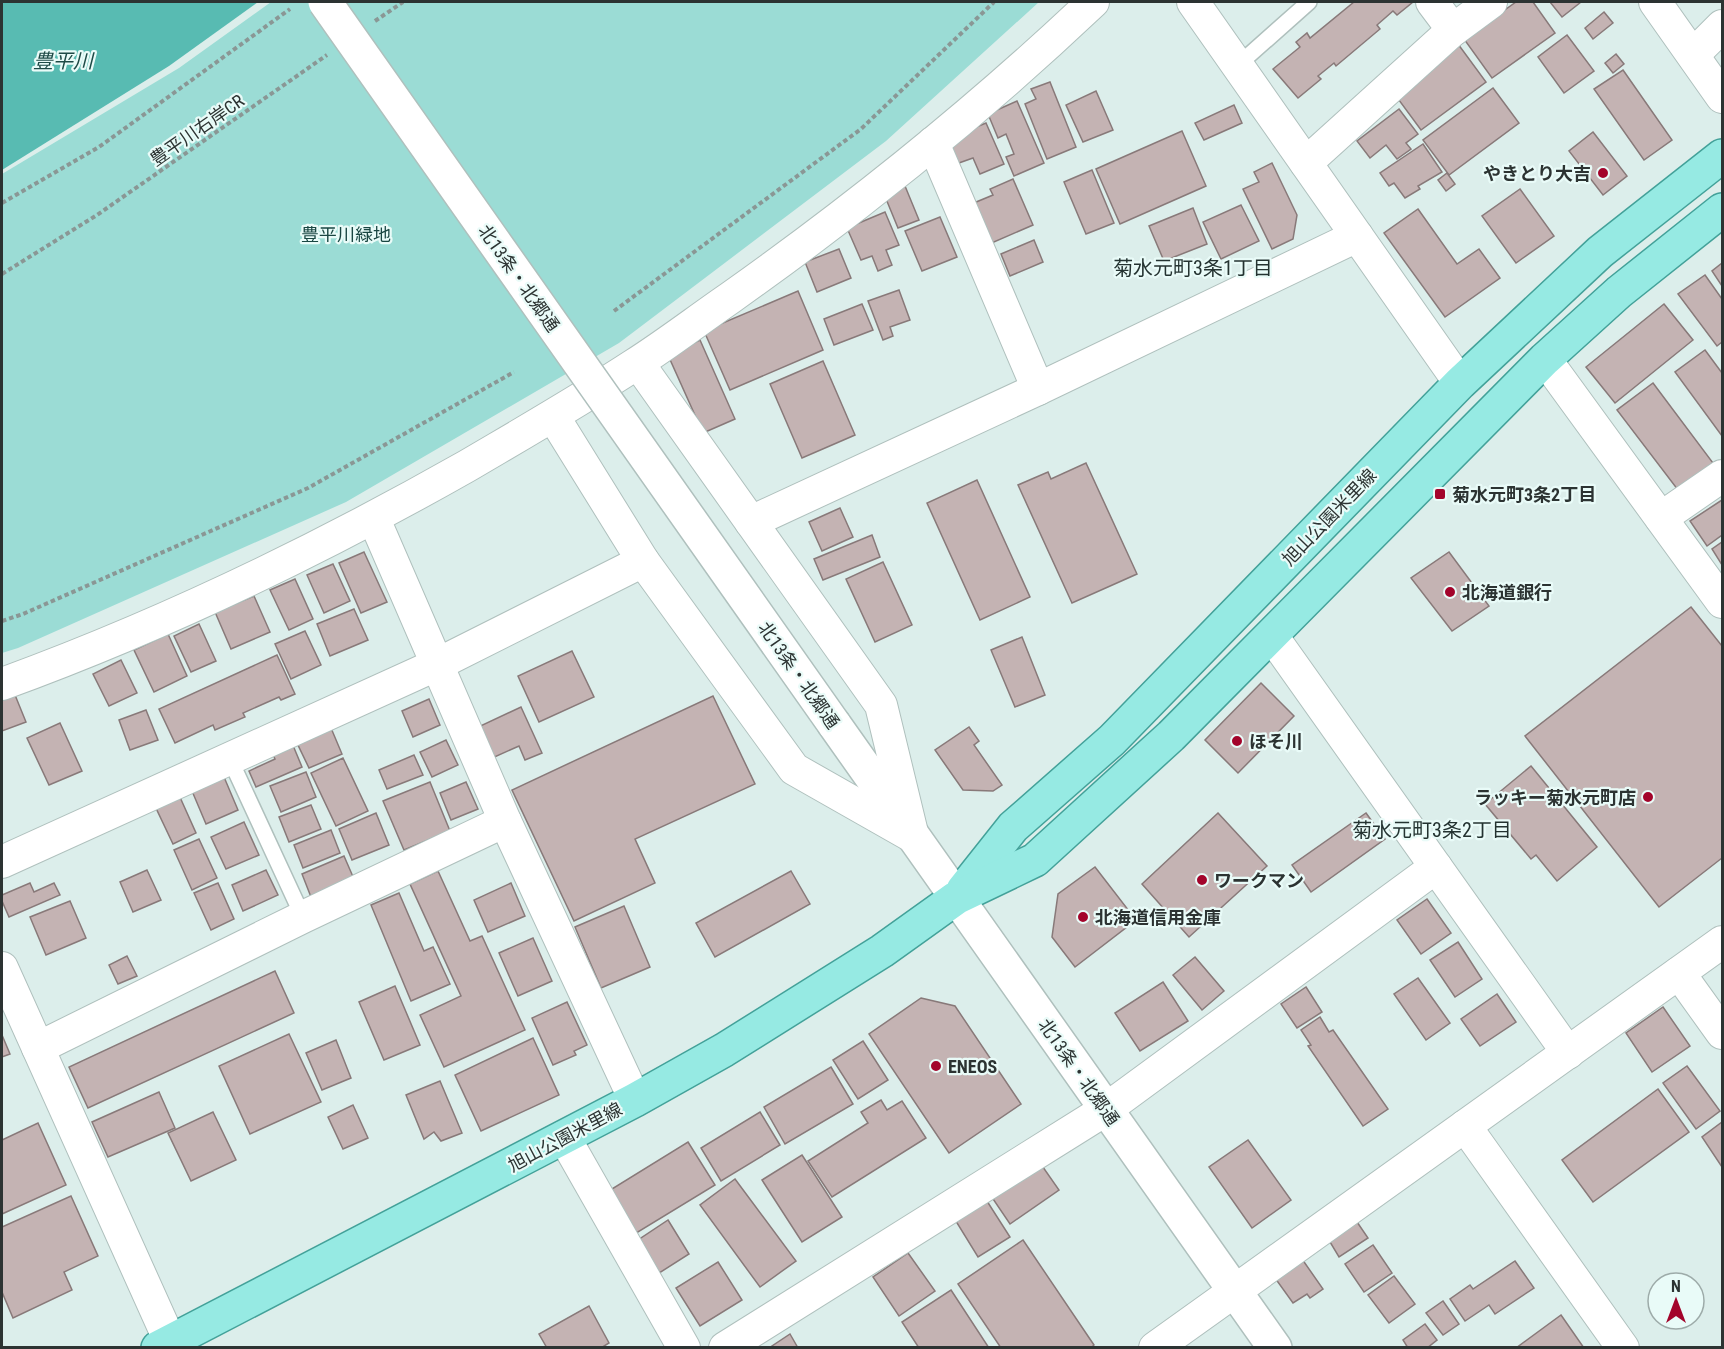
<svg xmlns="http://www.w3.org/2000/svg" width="1724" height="1349" font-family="'Roboto Condensed','Noto Sans JP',sans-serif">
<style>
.green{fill:#9bdcd5}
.water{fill:#58bbb2}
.building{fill:#c4b3b3;stroke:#887979;stroke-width:1.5}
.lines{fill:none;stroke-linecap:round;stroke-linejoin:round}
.service-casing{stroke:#afc0bd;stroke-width:18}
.minor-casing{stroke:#afc0bd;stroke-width:34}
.tertiary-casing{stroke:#afc0bd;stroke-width:36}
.primary-casing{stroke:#43a199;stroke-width:36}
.path{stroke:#8a9795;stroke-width:4;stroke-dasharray:4.5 3;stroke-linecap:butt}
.service{stroke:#fff;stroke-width:15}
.minor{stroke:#fff;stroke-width:32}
.tertiary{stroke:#fff;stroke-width:33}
.primary{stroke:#96eae3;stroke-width:33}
.tertiary-bridge-casing{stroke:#afc0bd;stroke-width:36;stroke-linecap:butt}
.tertiary-bridge{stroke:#fff;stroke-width:33}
.poi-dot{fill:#a3042b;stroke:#e9fbf8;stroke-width:2}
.labels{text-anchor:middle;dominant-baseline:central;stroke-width:4.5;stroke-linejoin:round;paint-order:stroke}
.street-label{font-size:18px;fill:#2c3332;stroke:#e9fbf8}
.poi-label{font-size:18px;font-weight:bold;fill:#2c3332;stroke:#e9fbf8;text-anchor:start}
.park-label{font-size:18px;fill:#194642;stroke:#e9fbf8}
.water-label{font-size:20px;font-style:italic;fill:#1d4a46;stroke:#e9fbf8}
.neighbourhood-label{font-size:20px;fill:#243331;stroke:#e9fbf8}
</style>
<rect width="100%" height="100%" fill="#dceeeb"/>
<polygon class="green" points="271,2 1039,2 886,141 619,343 346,502 18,648 2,653 2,174 179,68"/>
<polygon class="water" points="2,2 258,2 169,66 2,170"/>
<g class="building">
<polygon points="1354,2 1413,2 1397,15 1393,11 1377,25 1380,29 1336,66 1334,63 1318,76 1321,79 1298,98 1273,69 1300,47 1296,42 1307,33 1310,38"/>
<polygon points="1516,2 1533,2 1555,33 1492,78 1464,39"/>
<polygon points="1550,2 1581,2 1562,17"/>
<polygon points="1604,12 1613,23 1593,39 1585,28"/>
<polygon points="1567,35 1594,71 1564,93 1538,57"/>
<polygon points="1458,44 1486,82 1421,130 1393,92"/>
<polygon points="1616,54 1624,64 1613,73 1605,63"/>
<polygon points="1623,70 1672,140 1644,160 1594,89"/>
<polygon points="1050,82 1076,147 1047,159 1025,104 1036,99 1031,89"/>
<polygon points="1493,88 1519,123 1449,175 1423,140"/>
<polygon points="1096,91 1113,130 1083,142 1066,105"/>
<polygon points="1017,101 1044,163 1014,176 1006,157 1014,154 1006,134 998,138 988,114"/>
<polygon points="1234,105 1242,123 1204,140 1195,123"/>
<polygon points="1399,109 1418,134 1406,143 1411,149 1397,159 1386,145 1370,158 1357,141"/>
<polygon points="986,123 1004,164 980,174 973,158 956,164 945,140"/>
<polygon points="1182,131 1206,186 1120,224 1096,169"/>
<polygon points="1593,132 1627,176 1603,195 1569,151"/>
<polygon points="1423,144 1442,172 1418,186 1420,189 1405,198 1394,183 1389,186 1380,173"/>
<polygon points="1272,163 1297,215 1293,239 1272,249 1243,189 1259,182 1254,172"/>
<polygon points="1092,170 1114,223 1086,234 1064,182"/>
<polygon points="1447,173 1455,184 1446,191 1438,180"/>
<polygon points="1013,179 1033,225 987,245 969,205 993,195 990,189"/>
<polygon points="905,186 919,220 898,228 884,194"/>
<polygon points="1520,189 1554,236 1516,263 1482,216"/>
<polygon points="1241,205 1259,241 1221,259 1203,222"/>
<polygon points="1193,208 1207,244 1164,261 1149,226"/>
<polygon points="1418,209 1457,264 1479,249 1500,278 1445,317 1384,233"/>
<polygon points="885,212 899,245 886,250 892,265 878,271 872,256 861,260 847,228"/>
<polygon points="940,217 957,257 922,271 905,231"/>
<polygon points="1034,240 1043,262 1010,276 1001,254"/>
<polygon points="839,249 851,278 817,292 805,262"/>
<polygon points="1722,263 1722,286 1712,271"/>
<polygon points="1705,275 1722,299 1722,342 1717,346 1678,294"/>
<polygon points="899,290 910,320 890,327 893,336 883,340 868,301"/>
<polygon points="798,291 823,350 730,390 704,331"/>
<polygon points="862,304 873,330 834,345 824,319"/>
<polygon points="1664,304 1693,340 1615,403 1586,367"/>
<polygon points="700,340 735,419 703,433 668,355"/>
<polygon points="1705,350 1722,373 1722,436 1675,372"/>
<polygon points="823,361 855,435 802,458 770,384"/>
<polygon points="1653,383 1713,463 1678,490 1617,410"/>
<polygon points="1086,463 1137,574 1072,603 1018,485 1048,472 1051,479"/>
<polygon points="977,480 1030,597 980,620 927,503"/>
<polygon points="1722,500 1722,535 1707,546 1690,521"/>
<polygon points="840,508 853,537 822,551 809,522"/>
<polygon points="872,535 880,557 823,580 814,559"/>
<polygon points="1722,542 1722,565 1712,549"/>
<polygon points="364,552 387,602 361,613 339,563"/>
<polygon points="1449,552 1489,606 1452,631 1411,578"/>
<polygon points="883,562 912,625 875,642 846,579"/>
<polygon points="333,564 350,601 324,613 307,575"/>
<polygon points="295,579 313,619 289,630 270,590"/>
<polygon points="254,596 270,632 231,649 215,612"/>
<polygon points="1691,607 1722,646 1722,858 1659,907 1525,736"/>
<polygon points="354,609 368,640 330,656 317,624"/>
<polygon points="199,624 216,661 191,672 174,636"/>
<polygon points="305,631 321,665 291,679 275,644"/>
<polygon points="168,634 187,676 154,692 134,650"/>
<polygon points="1022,637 1045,695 1015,707 991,650"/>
<polygon points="572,651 594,697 539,722 518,676"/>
<polygon points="277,655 295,694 281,700 279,697 243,713 245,717 215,730 213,725 175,743 159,709"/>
<polygon points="121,660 137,693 109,706 93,674"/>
<polygon points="1261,683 1294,716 1238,773 1205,740"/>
<polygon points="15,695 26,722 2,731 2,700"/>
<polygon points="713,696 755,784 635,839 655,883 574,921 512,790"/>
<polygon points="429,699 440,725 413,737 402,711"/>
<polygon points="521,707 542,753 525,760 519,746 490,759 476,728"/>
<polygon points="146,710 158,740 130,750 119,720"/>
<polygon points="60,723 82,771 49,785 27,738"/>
<polygon points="969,727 979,741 974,745 1002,785 993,791 963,790 935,750"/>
<polygon points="331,728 342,754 309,768 297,743"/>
<polygon points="446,740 458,765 432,777 420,752"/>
<polygon points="292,743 302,767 256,787 249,771 275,759 272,752"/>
<polygon points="414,755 423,775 387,789 379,770"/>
<polygon points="343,758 368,811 336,826 311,773"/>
<polygon points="1531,766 1597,847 1557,881 1536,855 1531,859 1485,804"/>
<polygon points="306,772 316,797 281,812 270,786"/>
<polygon points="224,777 238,810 206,824 192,791"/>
<polygon points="430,782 450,831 404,850 383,801"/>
<polygon points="466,782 478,809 451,820 440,793"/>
<polygon points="179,795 196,833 173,844 155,806"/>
<polygon points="311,805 321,829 289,842 279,817"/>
<polygon points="376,813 389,845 352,860 339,829"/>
<polygon points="1218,813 1267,866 1189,937 1142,884"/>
<polygon points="1366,813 1385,839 1311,892 1292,865"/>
<polygon points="244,822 259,855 226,869 211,837"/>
<polygon points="331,830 340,853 303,868 294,845"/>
<polygon points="199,839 217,878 192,890 174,850"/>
<polygon points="344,856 354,879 311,897 302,874"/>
<polygon points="1095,867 1136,920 1075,967 1052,937 1058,894"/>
<polygon points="147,870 161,900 133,912 120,882"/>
<polygon points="266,870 278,895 243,911 232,885"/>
<polygon points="438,871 470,941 482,936 525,1030 444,1067 420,1015 461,996 410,884"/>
<polygon points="791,871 810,904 715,957 696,923"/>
<polygon points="30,883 34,892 54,883 60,895 9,917 2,901 2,895"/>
<polygon points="218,883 234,919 211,930 194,893"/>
<polygon points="511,883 525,916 488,932 474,900"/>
<polygon points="399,893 424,951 433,947 450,984 411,1001 371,905"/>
<polygon points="1427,899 1451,933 1421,954 1397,920"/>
<polygon points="70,901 86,938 46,955 30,917"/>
<polygon points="624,906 650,967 601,988 575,927"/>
<polygon points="533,938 552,981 518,996 499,953"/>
<polygon points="1458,942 1482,979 1455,997 1430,960"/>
<polygon points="127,956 137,976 118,984 109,965"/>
<polygon points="1195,957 1224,991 1202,1010 1173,975"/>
<polygon points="275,971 294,1013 88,1108 69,1067"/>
<polygon points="1418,978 1450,1023 1426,1040 1394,994"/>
<polygon points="1163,982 1188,1021 1140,1051 1115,1013"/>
<polygon points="395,986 420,1045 384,1060 359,1002"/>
<polygon points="1306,987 1322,1012 1297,1028 1281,1004"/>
<polygon points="1497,994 1516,1022 1480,1046 1461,1019"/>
<polygon points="921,998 955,1006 1021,1104 949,1153 869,1034"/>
<polygon points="567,1002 587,1045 574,1051 576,1055 553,1065 532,1018"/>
<polygon points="1663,1007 1690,1046 1652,1072 1626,1033"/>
<polygon points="1320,1017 1329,1032 1333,1030 1388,1109 1363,1126 1308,1046 1311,1045 1301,1030"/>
<polygon points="289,1034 321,1102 250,1134 219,1066"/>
<polygon points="2,1035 10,1054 2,1057"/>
<polygon points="533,1038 559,1095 481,1131 455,1075"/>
<polygon points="336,1040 351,1078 322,1090 306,1053"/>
<polygon points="863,1041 888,1080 858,1099 833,1060"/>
<polygon points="1687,1066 1720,1111 1696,1129 1663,1083"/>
<polygon points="831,1067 853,1104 785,1144 764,1107"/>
<polygon points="440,1081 462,1133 441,1141 434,1132 424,1139 406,1095"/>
<polygon points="1658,1089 1689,1132 1593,1202 1562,1160"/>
<polygon points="159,1092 175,1128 108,1157 92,1122"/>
<polygon points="881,1100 887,1110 902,1101 926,1138 832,1197 808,1161 868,1123 861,1112"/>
<polygon points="353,1105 368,1138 343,1149 328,1117"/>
<polygon points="213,1112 236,1160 191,1181 168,1133"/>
<polygon points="760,1112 780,1145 721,1181 701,1148"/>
<polygon points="1722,1122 1722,1167 1702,1137"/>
<polygon points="38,1123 66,1185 2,1214 2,1140"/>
<polygon points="1248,1140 1291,1200 1252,1228 1209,1167"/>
<polygon points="688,1142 715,1185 633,1235 607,1192"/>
<polygon points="802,1155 842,1217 802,1242 762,1180"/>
<polygon points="1038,1160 1059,1190 1010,1224 989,1193"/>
<polygon points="735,1179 796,1261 760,1287 700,1205"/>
<polygon points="71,1196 98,1256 64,1272 72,1290 13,1318 2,1292 2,1227"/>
<polygon points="985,1198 1010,1237 978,1257 954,1218"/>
<polygon points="1355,1219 1368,1238 1339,1257 1327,1237"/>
<polygon points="668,1220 689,1254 656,1275 635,1242"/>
<polygon points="1023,1240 1094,1345 1091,1348 1001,1348 958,1284"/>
<polygon points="1373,1245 1392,1273 1364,1292 1345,1264"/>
<polygon points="908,1253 935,1291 899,1316 873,1277"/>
<polygon points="1302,1259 1323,1289 1310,1298 1307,1294 1293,1303 1275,1278"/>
<polygon points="1515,1261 1534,1288 1495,1314 1489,1305 1465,1321 1450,1299 1470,1285 1473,1289"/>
<polygon points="718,1262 742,1300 700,1326 676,1288"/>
<polygon points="1394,1276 1415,1304 1389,1323 1368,1295"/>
<polygon points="951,1290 989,1348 919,1348 902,1322"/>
<polygon points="1443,1301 1459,1324 1443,1335 1426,1313"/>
<polygon points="589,1306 609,1343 601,1348 547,1348 539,1334"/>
<polygon points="1561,1315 1584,1348 1516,1348"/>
<polygon points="1425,1324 1437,1340 1427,1348 1408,1348 1403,1340"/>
<polygon points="790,1334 798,1348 769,1348"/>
</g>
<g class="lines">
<defs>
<g id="service">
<polyline points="1238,65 1309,2"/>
<polyline points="229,757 303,917"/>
</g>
<g id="minor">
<polyline points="1193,2 1460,383"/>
<polyline points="1432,2 1453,30"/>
<polyline points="1655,2 1722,97"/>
<polyline points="1693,55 1722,26"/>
<polyline points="933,143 1038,389"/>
<polyline points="1306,163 1453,30 1491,2"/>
<polyline points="1545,359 1722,602"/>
<polyline points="638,363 881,705 912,833"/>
<polyline points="553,416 643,561 794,769 912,836"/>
<polyline points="1661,518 1722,476"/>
<polyline points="374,519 505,821 635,1100"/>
<polyline points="751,522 1038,389 1357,236"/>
<polyline points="1272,636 1568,1053"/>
<path d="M2,684C164,625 317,551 467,466C523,433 579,401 634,365C667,344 698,320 730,298C857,208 980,109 1093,2"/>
<polyline points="2,862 438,664 643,561"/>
<polyline points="2,968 173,1348"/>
<polyline points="1679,973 1722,1033"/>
<polyline points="38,1048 303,917 505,821"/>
<polyline points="1465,1126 1623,1348"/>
<polyline points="564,1137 684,1348"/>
<polyline points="725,1348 1105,1110 1436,867"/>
<polyline points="1155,1348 1722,942"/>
</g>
<polyline id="tertiary" points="834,724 1275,1348"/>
<g id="primary">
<polyline points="963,890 1013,827 1112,740 1460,383 1600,252 1722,156"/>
<polyline points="158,1348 635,1100 724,1050 823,988 882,951 956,898 1035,860 1171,736 1545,359 1619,292 1722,210"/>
</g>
</defs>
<use href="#service" class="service-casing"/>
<use href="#minor" class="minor-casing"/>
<use href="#tertiary" class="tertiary-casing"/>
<use href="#primary" class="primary-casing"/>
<g class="path">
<polyline points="375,21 403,2"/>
<polyline points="2,203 99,147 290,9"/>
<polyline points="2,274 97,215 327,55"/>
<polyline points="614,311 861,129 994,2"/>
<polyline points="2,621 23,614 308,488 514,372"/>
</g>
<use href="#service" class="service"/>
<use href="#minor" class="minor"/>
<use href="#tertiary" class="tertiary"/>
<use href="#primary" class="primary"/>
<defs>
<polyline id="tertiary-bridge" points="325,2 834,724"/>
</defs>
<use href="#tertiary-bridge" class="tertiary-bridge-casing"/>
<use href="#tertiary-bridge" class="tertiary-bridge"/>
</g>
<g class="poi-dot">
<circle cx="1603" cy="173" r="6"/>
<rect x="1434" y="488" width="12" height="12" rx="3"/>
<circle cx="1450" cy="592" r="6"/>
<circle cx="1237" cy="741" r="6"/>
<circle cx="1648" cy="797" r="6"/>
<circle cx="1202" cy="880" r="6"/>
<circle cx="1083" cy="917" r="6"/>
<circle cx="936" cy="1066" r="6"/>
</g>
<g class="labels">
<g class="street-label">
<text transform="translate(197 130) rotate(-35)">豊平川右岸CR</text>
<text transform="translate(519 278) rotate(55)">北13条・北郷通</text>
<text transform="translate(1329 517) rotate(-46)">旭山公園米里線</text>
<text transform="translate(799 675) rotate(55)">北13条・北郷通</text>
<text transform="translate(1079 1072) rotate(55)">北13条・北郷通</text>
<text transform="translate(565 1137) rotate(-28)">旭山公園米里線</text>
</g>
<g class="poi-label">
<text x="1591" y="173" text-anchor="end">やきとり大吉</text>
<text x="1452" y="494">菊水元町3条2丁目</text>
<text x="1462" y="592">北海道銀行</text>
<text x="1249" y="741">ほそ川</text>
<text x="1636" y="797" text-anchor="end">ラッキー菊水元町店</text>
<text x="1214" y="880">ワークマン</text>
<text x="1095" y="917">北海道信用金庫</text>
<text x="948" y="1066">ENEOS</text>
</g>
<g class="park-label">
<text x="346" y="234">豊平川緑地</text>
</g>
<g class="water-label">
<text x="63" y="61">豊平川</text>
</g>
<g class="neighbourhood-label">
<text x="1193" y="268">菊水元町3条1丁目</text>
<text x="1432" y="830">菊水元町3条2丁目</text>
</g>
</g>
<rect width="1724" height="1349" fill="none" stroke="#2c3332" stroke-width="6"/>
<g transform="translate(1676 1301)"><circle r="28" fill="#e9fbf8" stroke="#9daba9" stroke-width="1.5"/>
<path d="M0-4.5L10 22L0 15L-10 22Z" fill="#a3042b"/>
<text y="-9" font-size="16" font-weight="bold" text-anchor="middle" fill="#2c3332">N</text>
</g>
</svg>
